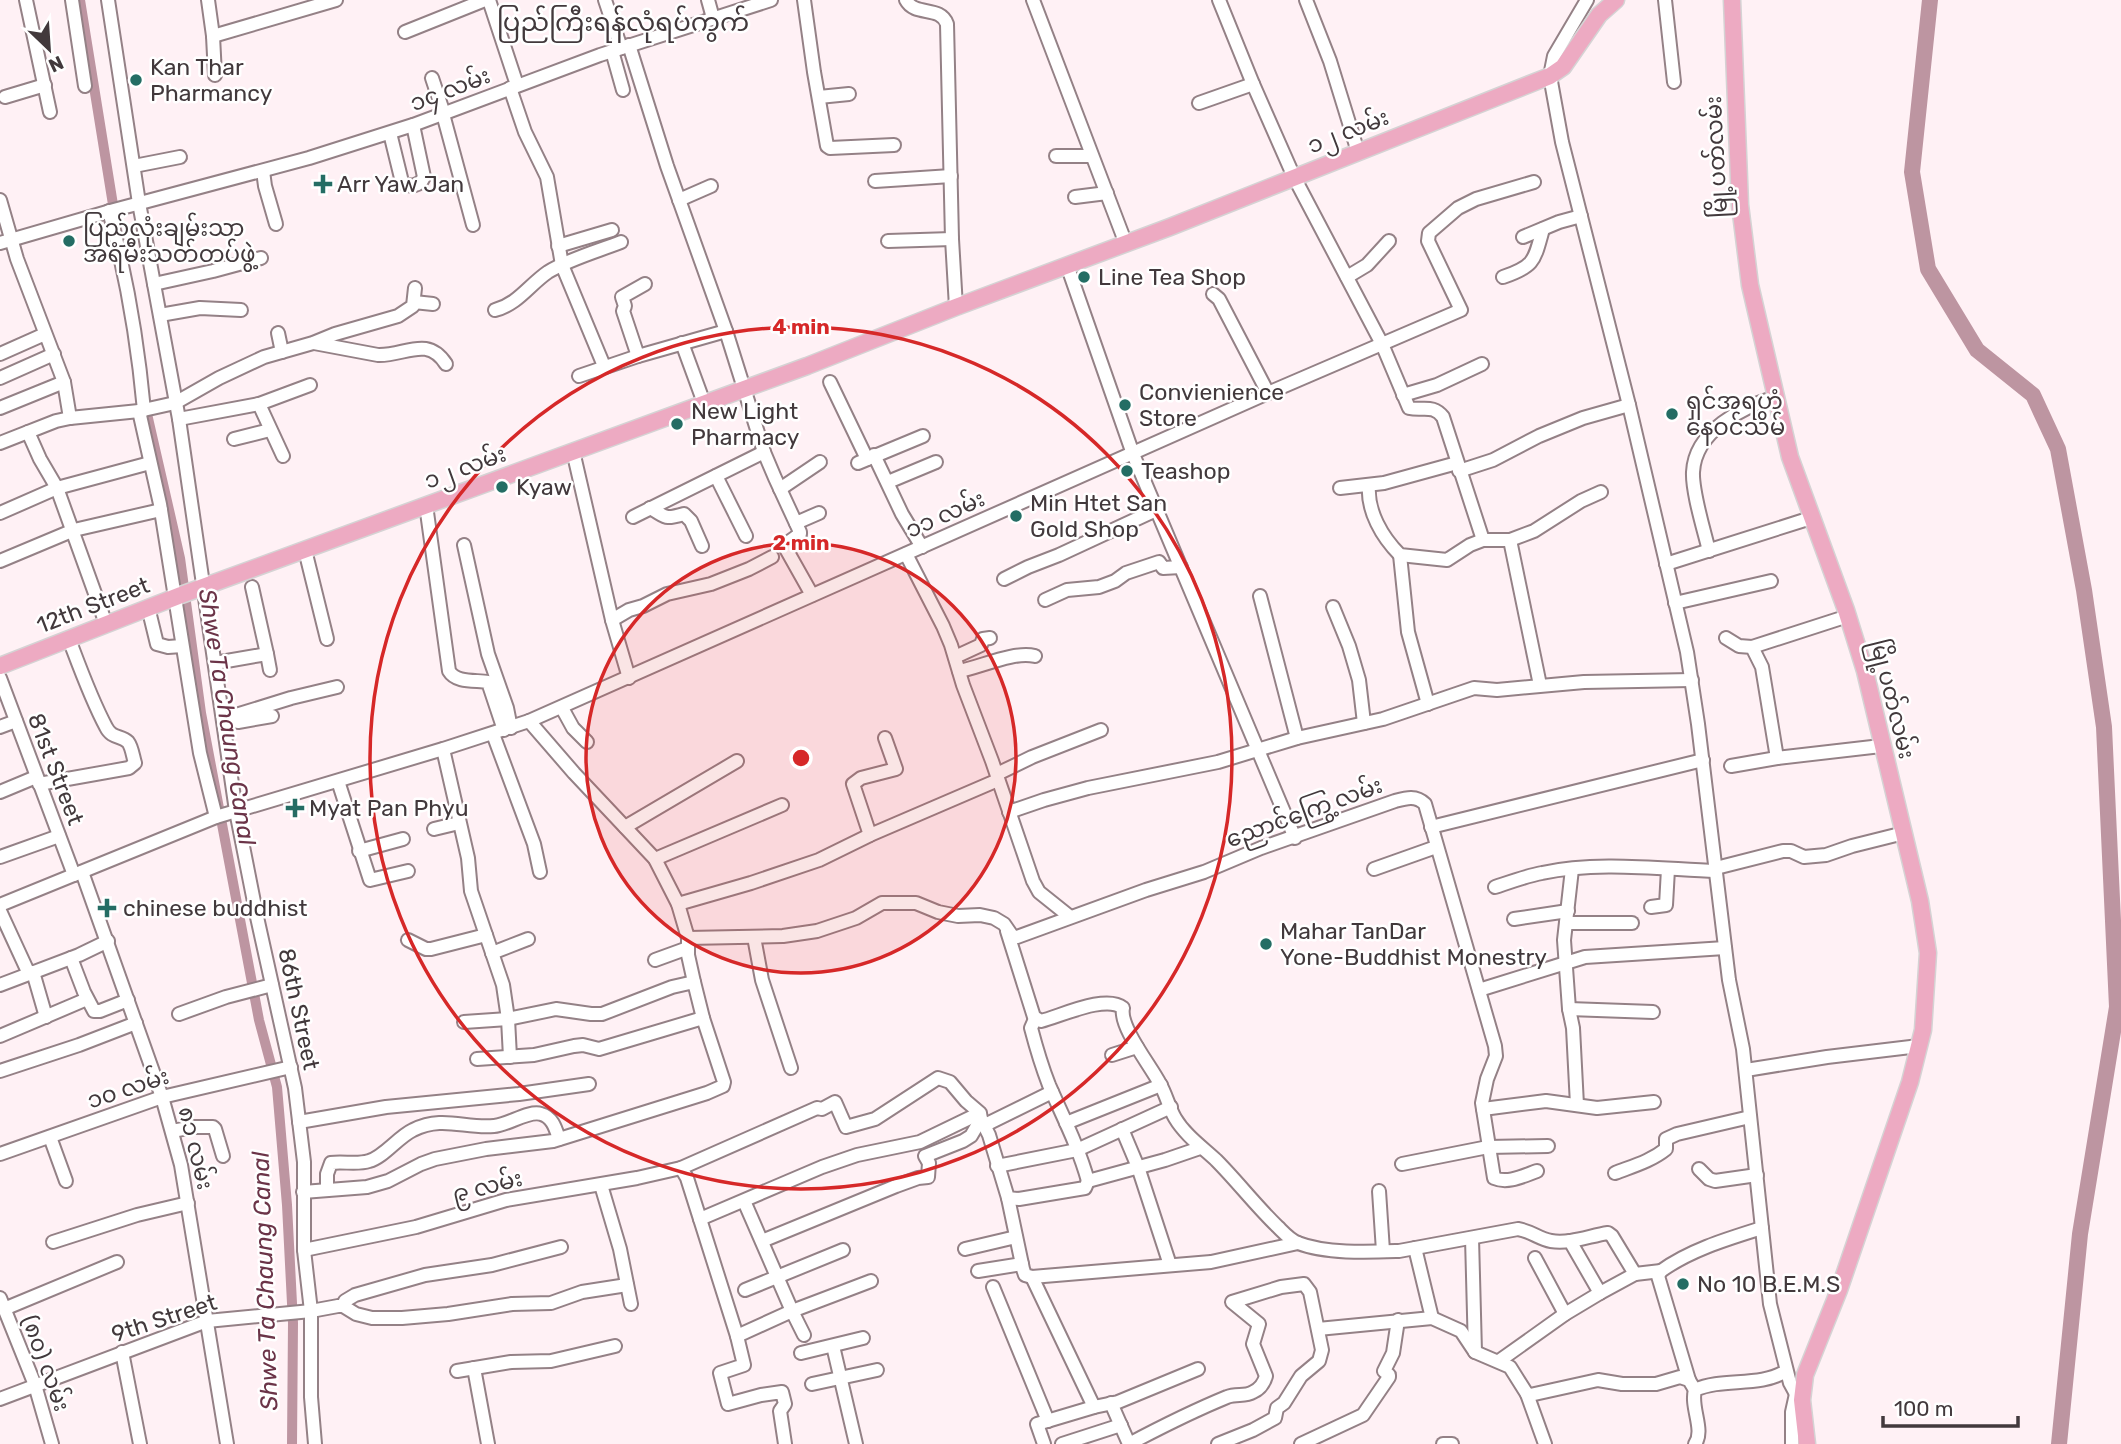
<svg xmlns="http://www.w3.org/2000/svg" width="2121" height="1444" font-family="Rubik,'Noto Sans Myanmar',sans-serif">
<style>
.lines{fill:none;stroke-linecap:round;stroke-linejoin:round}
.canal{stroke:#bd95a1;stroke-width:10}
.river{stroke:#bd95a1;stroke-width:16}
.minor-casing{stroke:#948186;stroke-width:16}
.major-casing{stroke:#d5d3d4;stroke-width:19}
.minor{stroke:#fff;stroke-width:12}
.major{stroke:#edaac2;stroke-width:16}
.ring{fill:none;stroke:#d62828;stroke-width:3.5}
.poi-dot{fill:#246d64;stroke:#fff;stroke-width:2.5}
.labels{text-anchor:middle;dominant-baseline:central;stroke-width:5;stroke-linejoin:round;paint-order:stroke}
.poi-label{font-size:23px;fill:#42393c;stroke:#fff;text-anchor:start}
.street-label{font-size:23px;fill:#42393c;stroke:#fff}
.water-label{font-size:24px;font-style:italic;fill:#6b3448;stroke:#fff}
.quarter-label{font-size:26px;fill:#42393c;stroke:#fff}
.centre{fill:#d62828;stroke:#fff;stroke-width:3.5}
.ring-label{font-size:21px;text-anchor:middle;font-weight:bold;fill:#d62828;stroke:#fff;stroke-width:5;stroke-linejoin:round;paint-order:stroke}
</style>
<rect width="100%" height="100%" fill="#fff1f5"/>
<g class="lines">
<g class="canal">
<polyline points="80,0 115,217"/>
<polyline points="145,405 180,558 201,713 259,1020 277,1087 287,1205 293,1323 292,1444"/>
</g>
<polyline class="river" points="1930,0 1912,172 1928,269 1977,350 2033,395 2058,449 2084,590 2104,727 2117,1007 2080,1234 2059,1444"/>
<defs>
<g id="minor">
<polyline points="26,0 50,112"/>
<polyline points="72,0 85,86"/>
<polyline points="108,0 139,203 179,419 236,811 257,917 295,1088 304,1162 304,1250 311,1311 311,1397 315,1444"/>
<polyline points="208,0 213,36 215,75"/>
<polyline points="489,0 517,85"/>
<polyline points="605,0 621,48"/>
<polyline points="708,0 713,18"/>
<polyline points="804,0 814,72 827,146 830,148 894,145"/>
<path d="M906,0C915,17 940,5 947,24L952,239L956,307"/>
<polyline points="1033,0 1126,244"/>
<path d="M1219,0L1253,84L1294,177L1382,344L1409,408C1423,411 1433,404 1443,417L1483,540"/>
<polyline points="1306,0 1330,61 1358,152"/>
<polyline points="1587,0 1554,56 1550,76 1562,142 1629,405 1687,652 1698,724 1729,980 1743,1049 1770,1304 1790,1383 1796,1394 1802,1400"/>
<polyline points="1665,0 1674,82"/>
<polyline points="405,32 485,0"/>
<polyline points="213,36 336,0"/>
<polyline points="629,45 667,166 726,331 764,452 775,478 800,532 800,534 786,544 785,547 812,595"/>
<polyline points="612,51 623,90"/>
<polyline points="432,78 444,114"/>
<polyline points="510,88 525,132 547,177 562,265 604,366"/>
<polyline points="5,97 45,85"/>
<polyline points="819,97 849,94"/>
<polyline points="1199,103 1253,84"/>
<polyline points="443,114 473,225"/>
<path d="M390,133L402,182C410,188 420,186 424,177L413,125"/>
<polyline points="1056,156 1091,156"/>
<polyline points="134,166 180,157"/>
<polyline points="263,171 265,186 276,224"/>
<polyline points="875,181 951,176"/>
<polyline points="1075,197 1107,193"/>
<polyline points="0,200 17,259 64,382 70,418"/>
<polyline points="679,200 711,186"/>
<path d="M109,211C126,274 138,345 144,410"/>
<polyline points="1523,237 1559,222 1581,216"/>
<polyline points="888,241 952,239"/>
<polyline points="0,243 114,210 309,158 413,125 600,55 771,0"/>
<polyline points="558,246 612,230"/>
<polyline points="1067,265 1133,454 1295,838"/>
<polyline points="1347,277 1367,265 1389,241"/>
<path d="M1503,277C1535,266 1534,261 1543,229"/>
<polyline points="154,284 213,271 261,258"/>
<polyline points="1213,294 1219,299 1268,393"/>
<polyline points="414,302 433,304"/>
<path d="M495,310C518,304 529,285 548,272C569,259 598,251 621,242"/>
<polyline points="160,315 200,308 241,310"/>
<polyline points="278,333 282,352"/>
<path d="M314,343L378,355C405,356 427,335 446,364"/>
<polyline points="682,343 704,403"/>
<polyline points="0,354 45,334"/>
<polyline points="638,356 623,311 625,306 622,297 645,284"/>
<polyline points="579,376 638,356 726,331"/>
<polyline points="0,378 54,354"/>
<polyline points="830,382 867,459"/>
<polyline points="1403,395 1437,385 1482,364"/>
<polyline points="259,404 283,456"/>
<polyline points="0,408 64,382"/>
<polyline points="139,411 160,504 200,753 216,817"/>
<polyline points="179,419 259,404 310,385"/>
<polyline points="28,432 40,459 57,488 106,624"/>
<polyline points="234,439 270,430"/>
<polyline points="0,443 56,421 70,418 139,411 175,403 219,378 264,357 313,343 335,334 398,316 413,306 415,288"/>
<polyline points="573,451 612,620 629,678"/>
<polyline points="874,455 902,514 922,547"/>
<polyline points="858,463 923,436"/>
<polyline points="1459,471 1493,460 1539,436 1583,418 1629,405"/>
<polyline points="716,476 746,536"/>
<polyline points="888,482 936,462"/>
<path d="M1369,486C1367,511 1382,537 1400,555L1447,560L1470,545L1483,540H1510L1534,531L1581,501L1601,492"/>
<polyline points="1340,488 1384,483 1457,463"/>
<polyline points="780,489 820,462"/>
<path d="M426,505L449,671C456,683 475,680 488,682L504,730"/>
<path d="M650,508C667,517 663,520 684,514L691,521L702,546"/>
<polyline points="0,513 57,488 150,463"/>
<polyline points="633,517 764,452"/>
<polyline points="796,523 819,513"/>
<polyline points="1510,540 1540,685"/>
<polyline points="464,545 488,654 507,708 511,728"/>
<polyline points="305,550 327,639"/>
<path d="M1709,551C1704,530 1692,492 1693,472C1695,431 1742,407 1776,397"/>
<polyline points="906,554 943,626 951,645 963,685 992,761 1033,881 1039,892 1069,916"/>
<polyline points="1400,555 1408,632 1428,704"/>
<polyline points="0,561 74,530 161,510"/>
<polyline points="1666,564 1811,518"/>
<polyline points="1004,579 1028,567 1059,555 1156,510"/>
<polyline points="1260,596 1297,738"/>
<polyline points="1045,600 1067,590 1099,587 1115,581 1126,573 1159,562 1163,568 1181,567"/>
<polyline points="1675,603 1771,581"/>
<polyline points="148,607 157,644 168,647 182,646"/>
<polyline points="1333,607 1349,646 1359,680 1364,723"/>
<polyline points="612,620 629,610 643,606 667,594 711,584 749,569 772,557"/>
<polyline points="1726,638 1739,646 1752,647 1762,667 1777,758"/>
<polyline points="1752,647 1848,616"/>
<polyline points="267,654 270,670"/>
<polyline points="955,657 981,645 983,639 990,638"/>
<polyline points="215,663 267,654 252,587"/>
<path d="M959,671C981,667 1013,651 1035,656"/>
<polyline points="0,678 74,875"/>
<polyline points="562,708 573,728 587,742"/>
<polyline points="223,719 291,698 337,687"/>
<path d="M529,721L574,773L655,859L678,904L688,938L783,936L817,931L856,918L882,903H916L938,912L958,916L980,915L994,918L1004,924L1013,937H1017L1146,890L1204,872L1261,848L1395,801C1406,798 1416,795 1425,804L1495,1046L1496,1056L1487,1079L1482,1103L1494,1178C1508,1184 1523,1176 1537,1171"/>
<polyline points="238,722 272,716"/>
<polyline points="0,727 16,721"/>
<polyline points="493,734 534,844 540,872"/>
<polyline points="443,749 468,858 471,891 503,985 508,1019 510,1057"/>
<polyline points="1731,766 1777,758 1881,746"/>
<polyline points="997,774 1032,757 1101,730"/>
<polyline points="338,781 370,880 408,871"/>
<path d="M39,784L129,768L135,763C133,757 132,747 128,742C121,735 112,739 106,727C91,699 80,668 69,639"/>
<polyline points="0,792 36,777"/>
<polyline points="1009,812 1044,800 1088,788 1218,762 1297,738 1383,719 1474,688 1497,690 1584,682 1692,680"/>
<polyline points="625,827 737,761"/>
<polyline points="1431,827 1703,760"/>
<polyline points="434,829 459,823"/>
<polyline points="870,835 853,784 861,778 896,769 885,738"/>
<polyline points="359,851 403,839"/>
<polyline points="0,857 59,836"/>
<polyline points="655,859 782,805"/>
<polyline points="1716,868 1783,851 1791,851 1804,857 1826,855 1852,846 1904,833"/>
<polyline points="1374,869 1436,847"/>
<polyline points="1572,869 1564,940 1569,1009 1573,1028 1577,1105"/>
<polyline points="82,872 162,1097 181,1165 227,1444"/>
<path d="M1495,887C1510,882 1526,876 1542,873C1597,861 1660,869 1716,871"/>
<polyline points="678,904 751,883 819,860 870,835 998,780"/>
<polyline points="0,905 216,817 443,749 529,721 1268,393 1461,310 1428,241 1429,233 1458,208 1476,199 1534,182"/>
<polyline points="1651,907 1666,905 1668,869"/>
<polyline points="0,911 29,974"/>
<polyline points="1514,919 1568,911"/>
<polyline points="1566,923 1632,923"/>
<path d="M1007,931L1034,1017L1041,1021C1061,1016 1106,994 1123,1008C1119,1027 1151,1066 1160,1084C1166,1094 1169,1108 1175,1118C1185,1135 1202,1147 1216,1160C1237,1181 1256,1206 1278,1227C1284,1233 1290,1240 1298,1243C1326,1254 1370,1252 1399,1251L1518,1229C1531,1231 1539,1239 1551,1241C1570,1244 1589,1236 1608,1233L1612,1236L1635,1274"/>
<polyline points="754,937 762,980 791,1068"/>
<polyline points="688,938 688,955 694,982"/>
<polyline points="408,940 426,949 431,949 486,935"/>
<polyline points="492,953 528,939"/>
<polyline points="71,958 84,992 94,1011 100,1011 128,1000"/>
<polyline points="655,960 688,948"/>
<polyline points="33,972 46,1017"/>
<polyline points="0,985 79,955 108,941"/>
<polyline points="1479,990 1585,957 1725,948"/>
<polyline points="1569,1009 1653,1012"/>
<polyline points="179,1014 226,997 272,985"/>
<path d="M1035,1019L1031,1028C1036,1047 1042,1067 1049,1085C1063,1117 1079,1148 1088,1181L1165,1160L1200,1148"/>
<polyline points="464,1022 508,1019 556,1009 591,1014 602,1014 672,987 694,982 703,1018"/>
<polyline points="0,1036 87,999"/>
<polyline points="1112,1055 1137,1047"/>
<polyline points="1746,1070 1827,1057 1919,1046"/>
<polyline points="0,1071 79,1045 136,1023"/>
<polyline points="1483,1109 1546,1101 1597,1108 1654,1102"/>
<polyline points="980,1113 966,1101 950,1082 938,1078 875,1119 846,1127 835,1102 822,1109 817,1108 681,1168 687,1178 700,1219 822,1167 857,1155 920,1142 980,1113 981,1119 989,1135 1008,1198 1019,1199 1085,1188 1088,1181"/>
<polyline points="299,1122 386,1107 519,1094 589,1084"/>
<polyline points="1066,1123 1161,1085"/>
<polyline points="985,1125 1052,1092"/>
<polyline points="1122,1129 1138,1167 1170,1265"/>
<polyline points="172,1131 194,1127 213,1127 215,1129 223,1156"/>
<polyline points="50,1137 66,1181"/>
<polyline points="0,1154 162,1097 291,1067"/>
<polyline points="1402,1164 1488,1147 1548,1146"/>
<polyline points="997,1166 1077,1150 1171,1107"/>
<polyline points="1699,1169 1709,1179 1715,1181 1757,1175"/>
<path d="M1615,1173C1633,1166 1651,1161 1666,1149V1139L1677,1134L1750,1117"/>
<polyline points="601,1185 620,1249 631,1304"/>
<path d="M327,1190V1174L331,1163C343,1161 357,1165 369,1161C384,1157 398,1137 413,1130C443,1115 465,1129 494,1126C508,1125 529,1110 541,1114C553,1117 556,1130 559,1139"/>
<polyline points="1379,1191 1383,1251"/>
<polyline points="303,1192 367,1187 388,1181 421,1164 435,1159 486,1149 553,1141 707,1093 723,1086 724,1082 703,1018 599,1049 583,1045 574,1046 534,1055 477,1059"/>
<polyline points="1008,1198 1023,1269 1025,1275 1032,1277 1211,1262 1298,1243"/>
<polyline points="744,1201 792,1311 871,1281"/>
<polyline points="700,1219 737,1336 744,1365 720,1373 728,1404 761,1395 782,1392 785,1404 780,1411 785,1444"/>
<polyline points="1472,1238 1475,1352"/>
<polyline points="762,1241 896,1186 918,1178 928,1177 929,1163 925,1156 963,1141 971,1136 981,1119"/>
<polyline points="1570,1241 1600,1293"/>
<polyline points="53,1242 137,1215 188,1203"/>
<polyline points="1415,1248 1432,1318"/>
<polyline points="965,1249 1016,1237"/>
<polyline points="304,1250 416,1227 506,1200 637,1178 681,1168"/>
<polyline points="1535,1258 1565,1314"/>
<polyline points="978,1271 1022,1264"/>
<polyline points="1032,1277 1094,1407 1118,1402 1198,1369"/>
<polyline points="993,1287 1048,1421"/>
<polyline points="745,1290 843,1250"/>
<polyline points="0,1298 35,1385 52,1444"/>
<polyline points="343,1306 345,1301 355,1295 425,1275 492,1265 561,1247"/>
<polyline points="4,1309 117,1262"/>
<polyline points="1318,1329 1432,1318 1461,1331 1475,1352 1510,1367 1527,1394 1530,1395 1598,1380 1622,1384 1656,1384 1680,1377 1689,1380 1695,1390"/>
<polyline points="737,1336 792,1311 804,1335"/>
<polyline points="833,1346 856,1444"/>
<polyline points="122,1352 140,1444"/>
<polyline points="801,1353 863,1338"/>
<polyline points="1499,1361 1565,1314 1600,1293 1635,1274 1661,1271"/>
<polyline points="474,1368 488,1444"/>
<polyline points="457,1371 511,1362 551,1361 615,1346"/>
<path d="M1689,1380L1658,1276L1661,1271C1690,1250 1727,1239 1762,1228"/>
<polyline points="812,1384 877,1370"/>
<polyline points="1527,1394 1545,1444"/>
<polyline points="0,1399 207,1321 311,1311 338,1306 343,1306 356,1314 372,1318 402,1318 448,1314 512,1304 551,1303 582,1292 627,1285"/>
<polyline points="1111,1403 1129,1444"/>
<polyline points="1044,1444 1037,1424 1094,1407"/>
<polyline points="1062,1444 1121,1425"/>
<path d="M1129,1444C1161,1427 1193,1411 1227,1397C1236,1393 1245,1397 1253,1392C1260,1389 1264,1383 1266,1376L1253,1344L1259,1324L1232,1302L1281,1287L1304,1284L1310,1292L1322,1350L1319,1361L1301,1376L1284,1403L1277,1408L1275,1418L1253,1430L1218,1444"/>
<polyline points="1301,1444 1363,1415 1389,1377 1389,1375 1384,1371 1393,1353 1398,1320"/>
<polyline points="1443,1444 1452,1444"/>
<path d="M1695,1444C1705,1430 1690,1407 1695,1390C1723,1377 1759,1388 1786,1371"/>
<polyline points="1792,1444 1792,1412 1796,1394"/>
</g>
<g id="major">
<polyline points="1732,0 1740,205 1750,285 1790,457 1846,610 1865,671 1920,901 1928,953 1923,1030 1910,1082 1839,1290 1805,1375 1802,1400 1807,1444"/>
<polyline points="0,666 181,595 807,366 956,307 1170,227 1550,76 1563,67 1599,15 1616,0"/>
</g>
</defs>
<use href="#minor" class="minor-casing"/>
<use href="#major" class="major-casing"/>
<use href="#minor" class="minor"/>
<use href="#major" class="major"/>
</g>
<circle cx="801" cy="758" r="215" fill="#d62828" fill-opacity=".12"/>
<g class="ring">
<circle cx="801" cy="758" r="215"/>
<circle cx="801" cy="758" r="431"/>
</g>
<g class="poi-dot">
<circle cx="136" cy="80" r="7"/>
<path d="M319.5 173.5h7v7h7v7h-7v7h-7v-7h-7v-7h7z"/>
<circle cx="69" cy="241" r="7"/>
<circle cx="1084" cy="277" r="7"/>
<circle cx="1125" cy="405" r="7"/>
<circle cx="1672" cy="414" r="7"/>
<circle cx="677" cy="424" r="7"/>
<circle cx="1127" cy="471" r="7"/>
<circle cx="502" cy="487" r="7"/>
<circle cx="1016" cy="516" r="7"/>
<path d="M291.5 797.5h7v7h7v7h-7v7h-7v-7h-7v-7h7z"/>
<path d="M103.5 897.5h7v7h7v7h-7v7h-7v-7h-7v-7h7z"/>
<circle cx="1266" cy="944" r="7"/>
<circle cx="1683" cy="1284" r="7"/>
</g>
<g class="labels">
<g class="poi-label">
<text x="150" y="67">Kan Thar<tspan x="150" dy="26">Pharmancy</tspan></text>
<text x="337" y="184">Arr Yaw Jan</text>
<text x="83" y="228">ပြည်လုံးချမ်းသာ<tspan x="83" dy="26">အရံမီးသတ်တပ်ဖွဲ့</tspan></text>
<text x="1098" y="277">Line Tea Shop</text>
<text x="1139" y="392">Convienience<tspan x="1139" dy="26">Store</tspan></text>
<text x="1686" y="401">ရှင်အရဟံ<tspan x="1686" dy="26">နေဝင်သိမ်</tspan></text>
<text x="691" y="411">New Light<tspan x="691" dy="26">Pharmacy</tspan></text>
<text x="1141" y="471">Teashop</text>
<text x="516" y="487">Kyaw</text>
<text x="1030" y="503">Min Htet San<tspan x="1030" dy="26">Gold Shop</tspan></text>
<text x="309" y="808">Myat Pan Phyu</text>
<text x="123" y="908">chinese buddhist</text>
<text x="1280" y="931">Mahar TanDar<tspan x="1280" dy="26">Yone-Buddhist Monestry</tspan></text>
<text x="1697" y="1284">No 10 B.E.M.S</text>
</g>
<g class="street-label">
<text transform="translate(450 89) rotate(-21)">၁၄ လမ်း</text>
<text transform="translate(1348 131) rotate(-21)">၁၂ လမ်း</text>
<text transform="translate(1716 157) rotate(-93)">မြို့ပတ်လမ်း</text>
<text transform="translate(465 467) rotate(-20)">၁၂ လမ်း</text>
<text transform="translate(945 514) rotate(-24)">၁၁ လမ်း</text>
<text transform="translate(93 605) rotate(-21)">12th Street</text>
<text transform="translate(1893 699) rotate(76)">မြို့ပတ်လမ်း</text>
<text transform="translate(56 769) rotate(69)">81st Street</text>
<text transform="translate(1304 812) rotate(-20)">ညောင်ကြွေ့လမ်း</text>
<text transform="translate(299 1009) rotate(78)">86th Street</text>
<text transform="translate(128 1088) rotate(-18)">၁၀ လမ်း</text>
<text transform="translate(196 1148) rotate(76)">၈၁ လမ်း</text>
<text transform="translate(487 1186) rotate(-14)">၉ လမ်း</text>
<text transform="translate(164 1318) rotate(-18)">9th Street</text>
<text transform="translate(46 1363) rotate(70)">(၈၀) လမ်း</text>
</g>
<g class="water-label">
<text transform="translate(227 717) rotate(81)">Shwe Ta Chaung Canal</text>
<text transform="translate(265 1281) rotate(-92)">Shwe Ta Chaung Canal</text>
</g>
<g class="quarter-label">
<text x="623" y="22">ပြည်ကြီးရန်လုံရပ်ကွက်</text>
</g>
</g>
<circle cx="801" cy="758" r="10" class="centre"/>
<g class="ring-label">
<text x="801" y="334">4 min</text>
<text x="801" y="550">2 min</text>
</g>
<g transform="translate(49 49) rotate(155)" stroke="#ffffff" stroke-width="5" paint-order="stroke">
<path d="M0-5L12 26L0 18L-12 26Z" fill="#42393c"/>
<text y="-10" font-size="19" font-weight="bold" text-anchor="middle" fill="#42393c">N</text>
</g>
<path d="M1883 1416v10h135v-10" fill="none" stroke="#42393c" stroke-width="3.5"/>
<text x="1894" y="1416" font-size="21" fill="#42393c" stroke="#ffffff" stroke-width="5" paint-order="stroke">100 m</text>
</svg>
